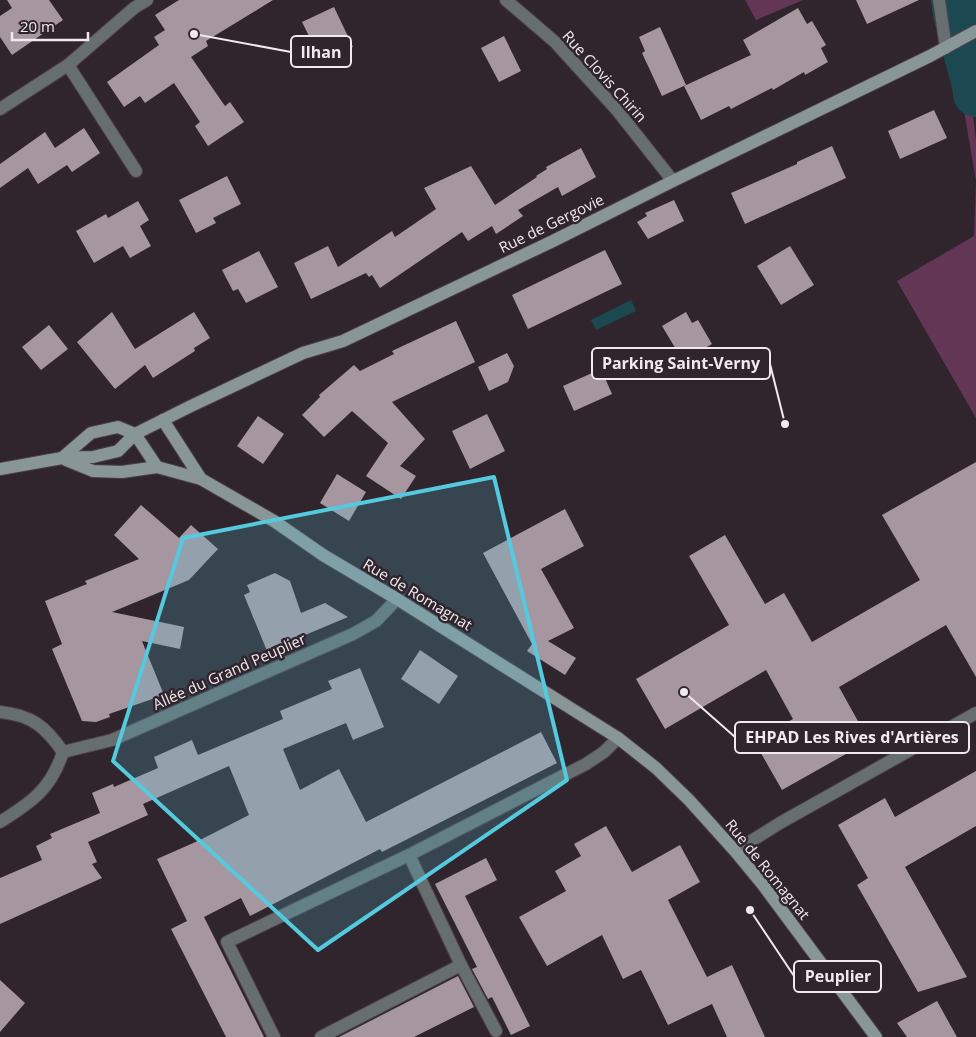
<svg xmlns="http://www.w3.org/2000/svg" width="976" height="1037" font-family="'Open Sans',sans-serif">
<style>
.green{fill:#633656}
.water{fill:#1c4951}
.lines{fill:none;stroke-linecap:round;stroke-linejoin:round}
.river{stroke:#1c4951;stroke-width:46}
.building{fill:#a596a0}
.minor-casing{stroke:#4b4048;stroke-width:14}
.secondary-casing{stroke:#4b4048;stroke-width:14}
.minor{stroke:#676e70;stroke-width:12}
.secondary{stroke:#899698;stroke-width:12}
.marked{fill:#55cadf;fill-opacity:0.2;stroke:#55cadf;stroke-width:4;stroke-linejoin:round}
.labels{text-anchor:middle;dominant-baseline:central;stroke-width:5;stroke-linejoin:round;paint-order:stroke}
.street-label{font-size:15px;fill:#f1e9ee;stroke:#30252d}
.leader{fill:none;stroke:#f1e9ee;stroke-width:2}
.callout-dot{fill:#f1e9ee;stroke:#30252d;stroke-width:2}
.callout{fill:#30252d;stroke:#f1e9ee;stroke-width:2}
.callout-label{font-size:16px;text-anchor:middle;font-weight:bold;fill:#f1e9ee}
</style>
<rect width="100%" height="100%" fill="#30252d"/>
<g class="green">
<polygon points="745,0 803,0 756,20"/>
<polygon points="960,61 971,97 976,141 976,418 897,281 974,236 976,181 961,93 956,80"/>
</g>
<polygon class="water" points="631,300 636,311 596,330 591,320"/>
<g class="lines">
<polyline class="river" points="954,0 956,14 975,85 976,94"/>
</g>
<g class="building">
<polygon points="7,0 49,0 63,20 12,55 0,37 0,16 12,8"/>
<polygon points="179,0 273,0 206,41 208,46 191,57 225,106 230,102 244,122 208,146 195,126 200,122 174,83 145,103 140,96 124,107 107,82 159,45 154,37 165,30 155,15"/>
<polygon points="856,0 919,0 867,24"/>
<polygon points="334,7 353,47 322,62 302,22"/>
<polygon points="798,8 807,24 812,21 826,45 821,48 828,62 805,75 804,72 773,90 772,88 731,109 729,106 701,120 684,86 751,55 743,40"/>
<polygon points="660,27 686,85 662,96 642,53 645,51 639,37"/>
<polygon points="504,36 521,71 499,82 481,48"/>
<polygon points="934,110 947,138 900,159 888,131"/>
<polygon points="84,128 100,153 72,172 67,165 38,184 28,168 0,188 0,164 45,132 55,148"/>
<polygon points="832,146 846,178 745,224 731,193 797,164 797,162"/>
<polygon points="581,148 596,177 562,196 558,187 518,210 523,216 496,234 492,226 468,241 462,232 380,288 372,275 369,277 366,273 311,299 294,263 328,246 338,267 392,231 395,237 436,209 424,188 471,166 495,205 537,177 536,176 547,169 546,167"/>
<polygon points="227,176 241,204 213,218 216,223 196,233 179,200"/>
<polygon points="674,200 684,221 648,239 637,222 647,216 645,213"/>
<polygon points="138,201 149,220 140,226 151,246 130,258 123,246 94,263 76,231 106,214 108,218"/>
<polygon points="790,246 814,285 781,305 757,266"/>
<polygon points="605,250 622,284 528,329 512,295"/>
<polygon points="259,251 278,287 246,303 238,289 233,291 222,270"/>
<polygon points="112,312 135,349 194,312 210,338 194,348 195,351 153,378 145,365 115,389 77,342"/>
<polygon points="686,312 692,323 698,320 712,344 683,361 662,326"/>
<polygon points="456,321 475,362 392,402 425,439 400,466 416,476 401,499 366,476 388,443 352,411 324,437 302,415 320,397 319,395 354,365 360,371 394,354 392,351"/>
<polygon points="49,325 68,349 41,370 22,347"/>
<polygon points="507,353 514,366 508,382 489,391 478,367"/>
<polygon points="601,369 612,394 574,411 563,386"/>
<polygon points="487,414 505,451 470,469 452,431"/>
<polygon points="258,416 284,434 263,464 237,446"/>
<polygon points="976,462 976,677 946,625 839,687 869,741 782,790 754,741 793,719 766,670 665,729 636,679 729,625 689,556 725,535 765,604 784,593 812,642 920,580 882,515"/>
<polygon points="337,474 366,492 349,521 320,503"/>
<polygon points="141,505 179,538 191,525 218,549 189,580 112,612 184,627 180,649 142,641 164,695 109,714 110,717 96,722 82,721 52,649 62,644 45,601 87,584 85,581 139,559 114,535"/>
<polygon points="565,509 584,546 541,569 574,628 548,641 576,658 565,675 527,651 532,644 483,553"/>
<polygon points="275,573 290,581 301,613 325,603 348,617 267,651 244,595 250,592 247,585"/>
<polygon points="420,650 458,676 439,704 401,679"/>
<polygon points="360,668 384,727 353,740 346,723 283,749 300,790 339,769 366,822 541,732 557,763 382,852 380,849 250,916 241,898 204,917 264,1037 226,1037 171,929 187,921 157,859 200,840 249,815 229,766 143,804 148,815 88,842 97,862 92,864 102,878 0,924 0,878 42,860 36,846 52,838 50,834 100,813 92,793 94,792 113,784 114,787 158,768 154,757 192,740 198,755 283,719 280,711 332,689 328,681"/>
<polygon points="976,771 976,826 905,867 967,977 918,992 857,885 868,878 838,825 885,798 895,817"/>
<polygon points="606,826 632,872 680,845 700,882 668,900 707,977 732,965 765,1037 727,1037 712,1004 668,1025 641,970 623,979 602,935 547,966 519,917 566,891 555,871 581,856 574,844"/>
<polygon points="486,858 497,880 465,896 530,1026 511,1035 492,997 488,999 472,969 477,967 435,884"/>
<polygon points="458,976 474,1007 414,1037 339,1037"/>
<polygon points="0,980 25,1003 0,1032"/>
<polygon points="937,1001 957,1037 907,1037 897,1023"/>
</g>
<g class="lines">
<defs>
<g id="minor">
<polyline points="506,0 555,42 616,109 673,181"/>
<polyline points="939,0 946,48"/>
<polyline points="68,65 136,171"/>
<polyline points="0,109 68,65 134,8 147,0"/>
<path d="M0,712C31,715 45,726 63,752"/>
<polyline points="63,752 112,740 353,634 376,621 397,599"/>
<path d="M0,822C32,802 51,789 63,752"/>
<polyline points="735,851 780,823 976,713"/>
<polyline points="409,855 461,965 496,1031"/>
<polyline points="274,1037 227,942 409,855 586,764 604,752 618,738"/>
<polyline points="321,1037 461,965"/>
</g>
<g id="secondary">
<polyline points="163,420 201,479"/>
<polyline points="135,434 157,467"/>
<polyline points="62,458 91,433 118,427 135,434"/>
<polyline points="66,460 93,471 122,472 157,467 201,479 274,521 323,555 397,599 618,738 656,768 689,800 735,851 763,885 876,1037"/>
<polyline points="0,469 62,458 93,457 118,451 135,434 189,407 303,353 343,341 553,241 673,181 930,56 976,31"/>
</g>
</defs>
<use href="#minor" class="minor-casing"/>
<use href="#secondary" class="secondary-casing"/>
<use href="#minor" class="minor"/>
<use href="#secondary" class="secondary"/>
</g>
<path class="marked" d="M494,477L567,780L318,950L113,761L183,538Z"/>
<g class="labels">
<g class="street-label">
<text transform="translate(605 76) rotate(48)">Rue Clovis Chirin</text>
<text transform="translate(551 223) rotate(-26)">Rue de Gergovie</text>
<text transform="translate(418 594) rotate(31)">Rue de Romagnat</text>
<text transform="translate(229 671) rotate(-24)">Allée du Grand Peuplier</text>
<text transform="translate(768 869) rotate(51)">Rue de Romagnat</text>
</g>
</g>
<path class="leader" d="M194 34L291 52M785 424L770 364M684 692L735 737M750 910L794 976"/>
<g class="callout-dot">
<circle cx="194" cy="34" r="5"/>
<circle cx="785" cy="424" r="5"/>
<circle cx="684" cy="692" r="5"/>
<circle cx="750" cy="910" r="5"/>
</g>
<g class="callout">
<rect x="291" y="36" width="60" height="31" rx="5"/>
<rect x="592" y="348" width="178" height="31" rx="5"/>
<rect x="735" y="722" width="234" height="31" rx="5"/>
<rect x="794" y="961" width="87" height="31" rx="5"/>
</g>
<g class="callout-label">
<text x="321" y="58">Ilhan</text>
<text x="681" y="369">Parking Saint-Verny</text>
<text x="852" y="743">EHPAD Les Rives d'Artières</text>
<text x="838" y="982">Peuplier</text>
</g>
<path d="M12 32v8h76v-8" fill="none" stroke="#f1e9ee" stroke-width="2.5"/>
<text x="20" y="32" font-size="15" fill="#f1e9ee" stroke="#30252d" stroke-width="4" paint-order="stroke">20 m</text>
</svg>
